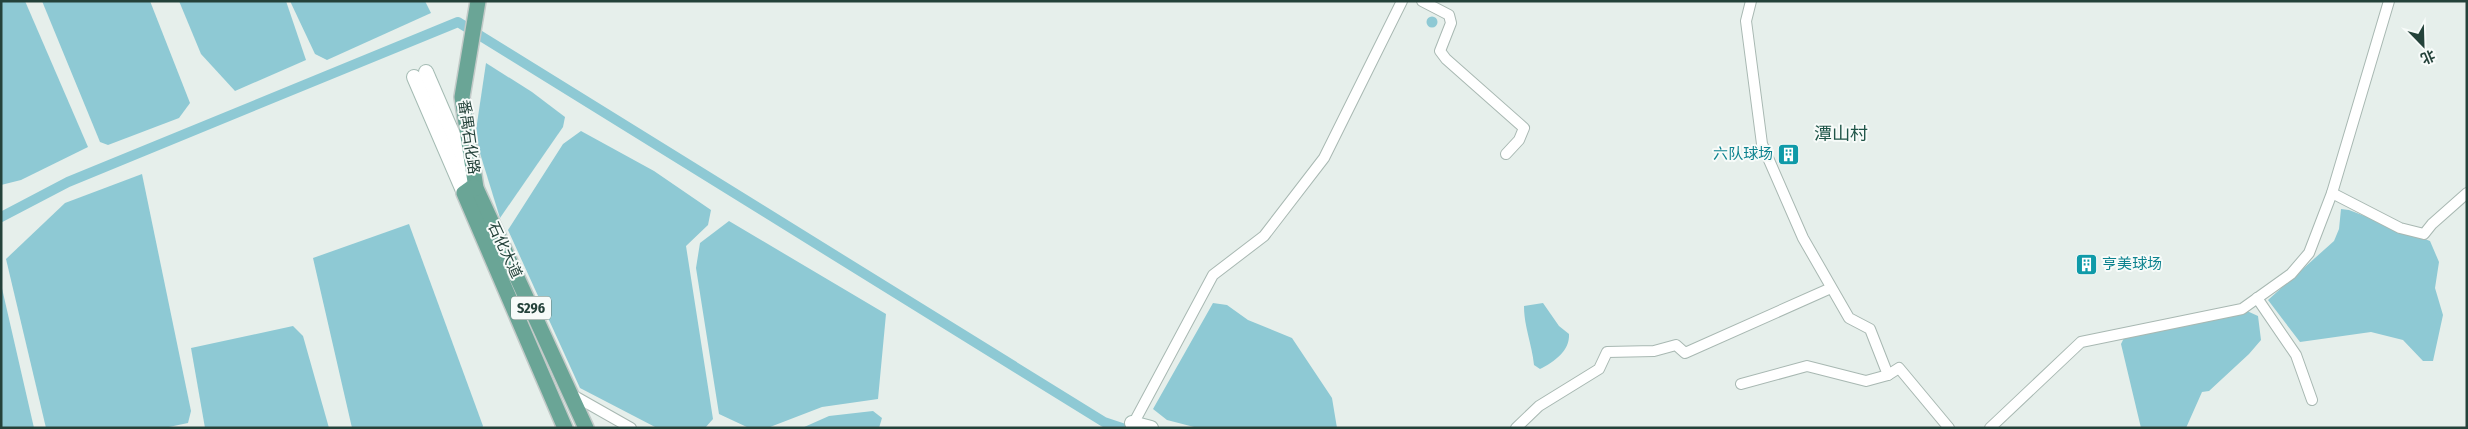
<svg xmlns="http://www.w3.org/2000/svg" width="2468" height="429" font-family="'Fira Sans Condensed','Noto Sans SC',sans-serif">
<style>
.water{fill:#8ec9d4}
.lines{fill:none;stroke-linecap:round;stroke-linejoin:round}
.canal{stroke:#8ec9d4;stroke-width:10}
.street-casing{stroke:#a8b8b2;stroke-width:12}
.secondary-casing{stroke:#a4bbb3;stroke-width:16}
.primary-casing{stroke:#c2cac8;stroke-width:18}
.street{stroke:#fff;stroke-width:10}
.secondary{stroke:#fff;stroke-width:14}
.primary{stroke:#6aa596;stroke-width:15}
.labels{text-anchor:middle;dominant-baseline:central;stroke-width:4;stroke-linejoin:round;paint-order:stroke}
.shield{fill:#f7fbf9;stroke:#637a73;stroke-width:1}
.shield-label{font-size:14px;font-weight:bold;fill:#24423a}
.street-label{font-size:15px;fill:#24423a;stroke:#f7fbf9}
.culture-label{font-size:15px;fill:#0d838f;stroke:#f7fbf9;text-anchor:end}
.quarter-label{font-size:18px;fill:#1f5548;stroke:#f7fbf9}
</style>
<rect width="100%" height="100%" fill="#e6efeb"/>
<g class="water">
<polygon points="1,1 25,1 88,147 21,180 1,185"/>
<polygon points="42,1 150,1 190,103 179,118 108,145 100,142"/>
<polygon points="179,1 286,1 306,60 235,91 201,54"/>
<polygon points="290,1 425,1 431,13 327,60 315,54"/>
<circle cx="1432" cy="22" r="5.5"/>
<polygon points="486,63 532,92 565,117 563,127 500,218 475,137"/>
<polygon points="581,131 654,171 711,210 708,225 686,246 713,419 705,428 657,428 580,388 508,230 563,144"/>
<polygon points="142,174 191,411 188,423 164,428 46,428 6,259 65,203"/>
<polygon points="2341,209 2349,210 2430,241 2439,262 2435,288 2443,315 2433,361 2423,361 2403,340 2371,332 2300,342 2268,300 2334,241 2339,229"/>
<polygon points="729,221 886,314 878,399 822,407 770,427 749,428 719,414 696,268 700,243"/>
<polygon points="409,224 483,426 482,428 352,428 313,258"/>
<polygon points="1,284 34,428 1,428"/>
<polygon points="1213,303 1227,305 1248,320 1292,338 1332,398 1337,428 1198,428 1167,420 1153,409"/>
<path d="M1543,303L1559,326L1569,334C1570,351 1554,362 1540,369L1534,365C1532,344 1524,327 1524,306Z"/>
<polygon points="2247,311 2258,316 2261,340 2249,354 2209,391 2202,392 2186,428 2141,428 2121,344 2125,336 2192,325"/>
<polygon points="293,326 303,336 329,428 205,428 191,348"/>
<polygon points="873,411 882,418 879,428 802,428 829,416"/>
</g>
<g class="lines">
<polyline class="canal" points="1,217 68,182 458,22 1104,422 1122,428"/>
<defs>
<g id="street">
<polyline points="1422,1 1449,15 1451,23 1440,51 1446,59 1524,128 1519,140 1506,154"/>
<polyline points="1751,1 1746,21 1762,144 1803,238 1849,318 1870,329 1888,375 1899,368 1949,428"/>
<polyline points="2332,193 2400,228 2424,234 2432,224 2467,193"/>
<polyline points="2257,298 2296,355 2312,400"/>
<polyline points="1741,384 1807,366 1866,381 1888,375"/>
<polyline points="571,394 631,428"/>
<polyline points="1131,428 1213,275 1264,236 1324,158 1402,1"/>
<polyline points="1516,428 1539,406 1599,369 1607,352 1654,351 1676,345 1685,353 1831,288"/>
<polyline points="1990,428 2081,342 2242,309 2291,274 2309,253 2332,193 2389,1"/>
</g>
<g id="secondary">
<polyline points="426,72 471,176"/>
<polyline points="414,77 464,193"/>
<polyline points="1132,423 1151,428"/>
</g>
<g id="primary">
<polyline points="478,1 462,97 476,188 586,428"/>
<polyline points="476,188 471,188 464,193 565,428"/>
</g>
</defs>
<use href="#street" class="street-casing"/>
<use href="#secondary" class="secondary-casing"/>
<use href="#primary" class="primary-casing"/>
<use href="#street" class="street"/>
<use href="#secondary" class="secondary"/>
<use href="#primary" class="primary"/>
</g>
<defs>
<symbol id="building-square" viewBox="-11 -11 22 22"><rect x="-9" y="-9" width="18" height="18" rx="4" fill="#0f9aa8" stroke="#f7fbf9"/><path d="M-4-6H4V6H1V3H-1V6H-4ZM-2.5-4.3h1.7v1.8h-1.7ZM.8-4.3h1.7v1.8H.8ZM-2.5-1h1.7V.8h-1.7ZM.8-1h1.7V.8H.8Z" fill="#fff"/></symbol>
</defs>
<g fill-rule="evenodd">
<use href="#building-square" x="1776" y="142" width="25" height="25"/>
<use href="#building-square" x="2074" y="252" width="25" height="25"/>
</g>
<g class="labels">
<rect class="shield" x="511" y="296.5" width="40" height="23" rx="4"/>
<g class="shield-label">
<text x="531" y="308">S296</text>
</g>
<g class="street-label">
<text transform="translate(469 137) rotate(82)">番禺石化路</text>
<text transform="translate(505 250) rotate(65)">石化大道</text>
</g>
<g class="culture-label">
<text x="1773" y="154">六队球场</text>
<text x="2102" y="264" text-anchor="start">亨美球场</text>
</g>
<g class="quarter-label">
<text x="1841" y="134">潭山村</text>
</g>
</g>
<rect width="2468" height="429" fill="none" stroke="#24423a" stroke-width="5"/>
<g transform="translate(2423 45) rotate(157)" stroke="#f7fbf9" stroke-width="4" paint-order="stroke">
<path d="M0-4L9 19L0 12L-9 19Z" fill="#24423a"/>
<text y="-8" font-size="14" font-weight="bold" text-anchor="middle" fill="#24423a">北</text>
</g>
</svg>
